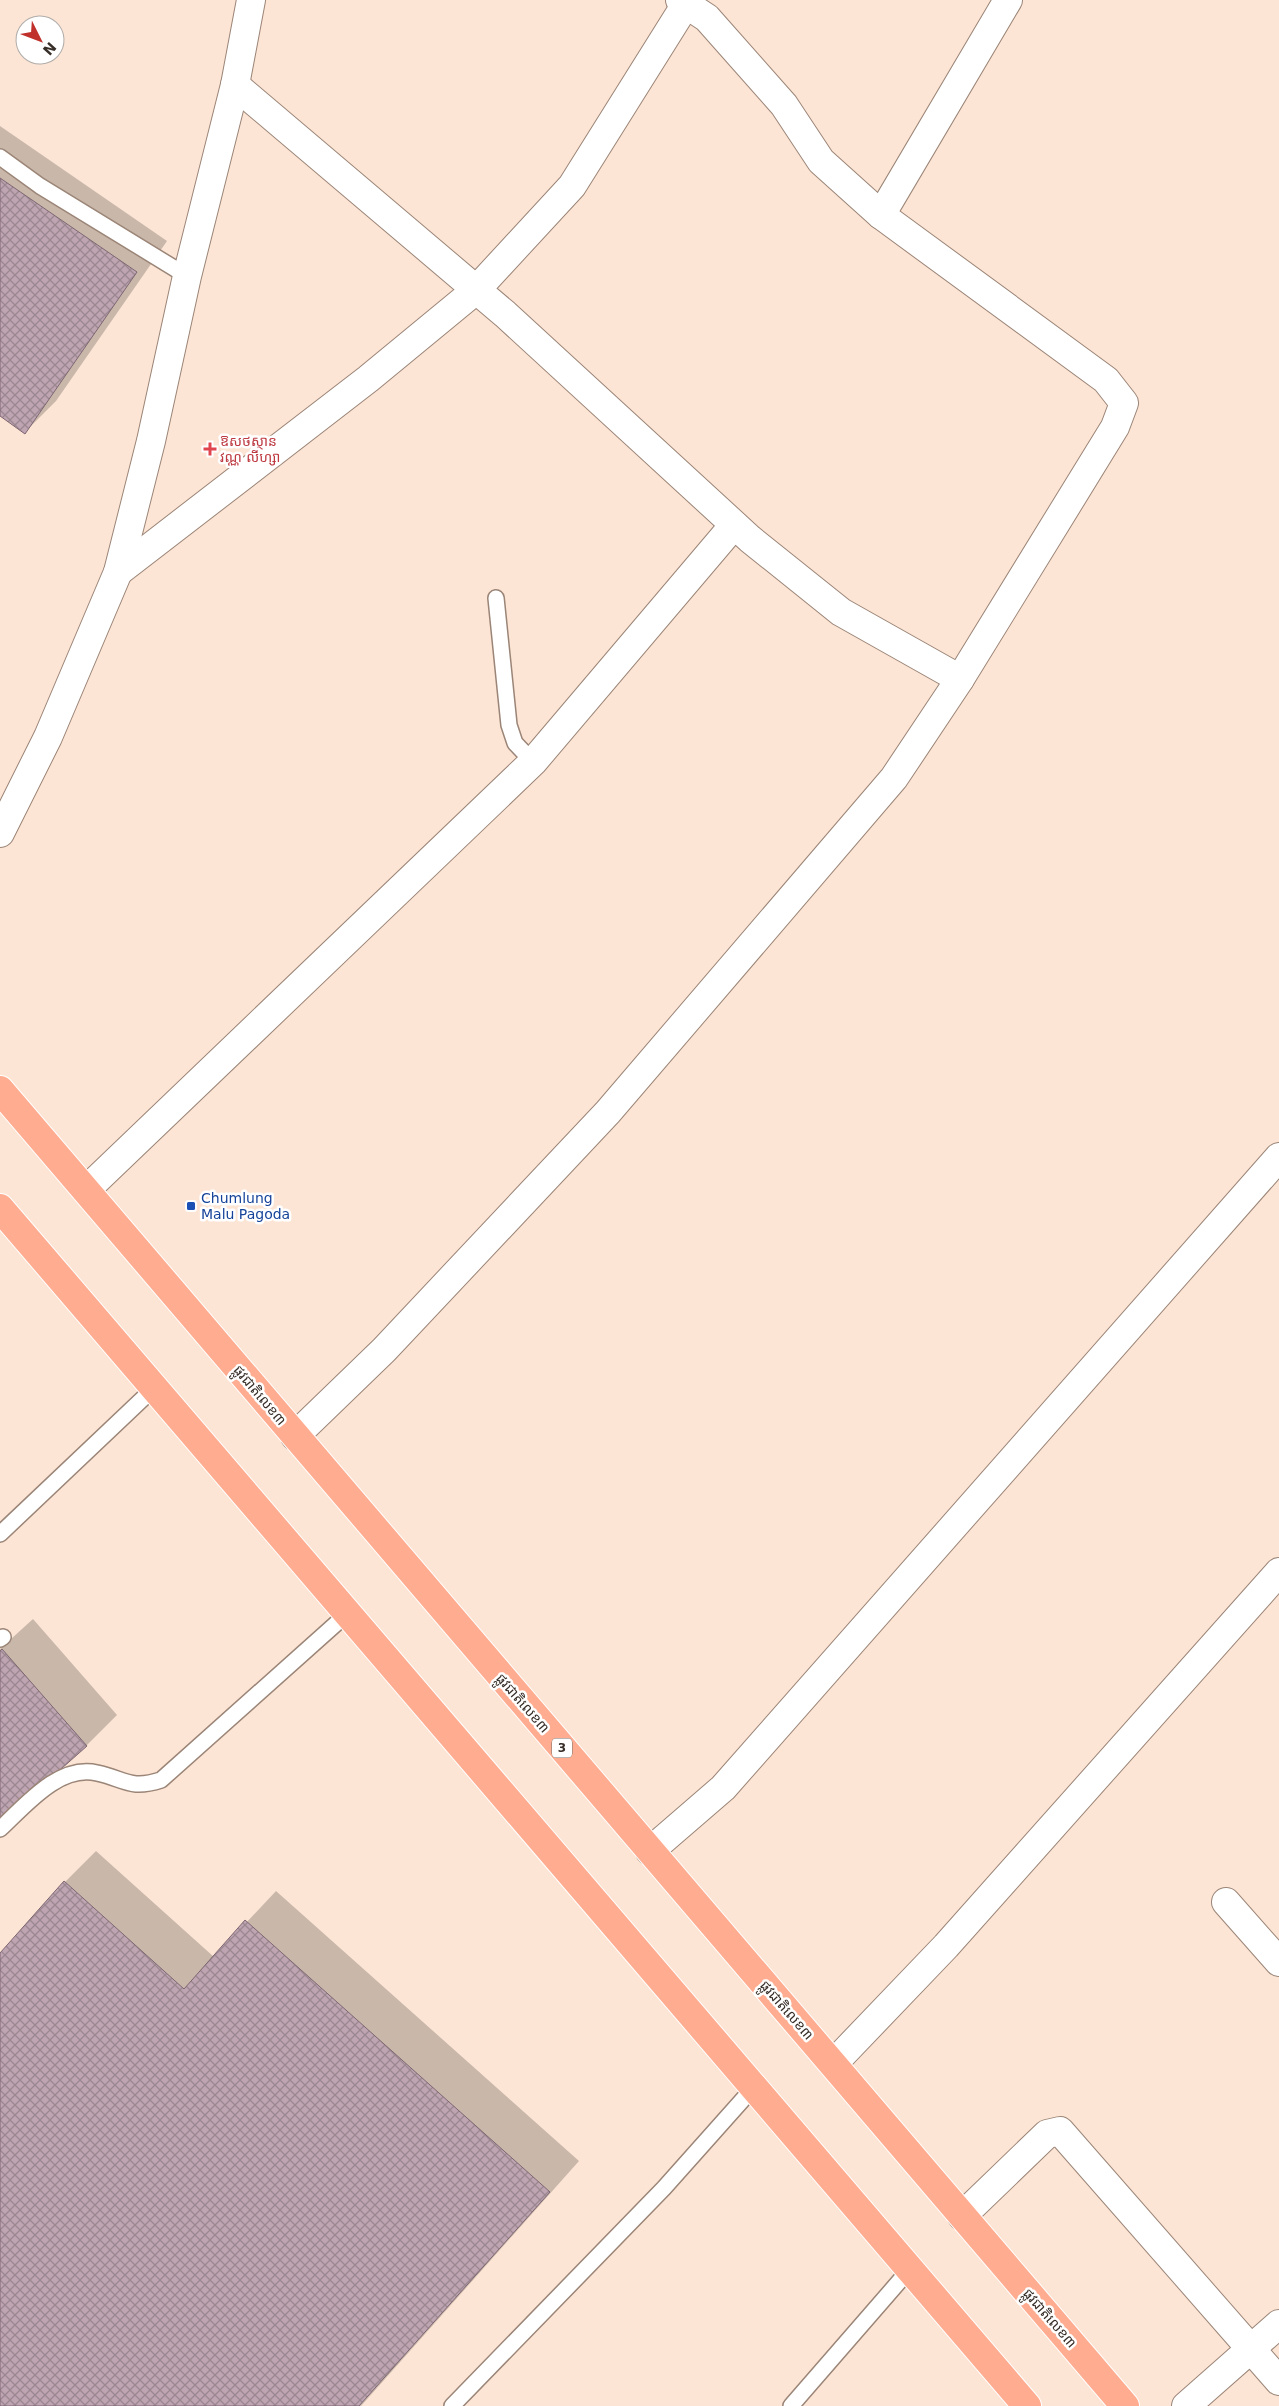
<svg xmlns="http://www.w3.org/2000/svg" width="1279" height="2406" font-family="'DejaVu Sans','Noto Sans Khmer',sans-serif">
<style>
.shadow{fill:#0003}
.building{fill:url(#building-cross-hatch);stroke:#7e6772}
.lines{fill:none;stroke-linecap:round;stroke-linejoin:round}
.service-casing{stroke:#9b8577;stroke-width:18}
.minor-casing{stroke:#9b8577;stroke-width:30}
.tertiary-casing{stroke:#9b8577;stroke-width:30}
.trunk-casing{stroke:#fff;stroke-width:30}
.service{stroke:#fff;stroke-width:15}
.minor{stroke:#fff;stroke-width:28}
.tertiary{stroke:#fff;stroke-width:28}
.trunk{stroke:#ffac90;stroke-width:28}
.health-dot{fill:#e0444e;stroke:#fff;stroke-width:2}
.transit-dot{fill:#1a4fb4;stroke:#fff;stroke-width:2}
.labels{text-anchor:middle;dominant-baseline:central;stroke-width:5;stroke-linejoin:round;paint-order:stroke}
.shield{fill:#fff;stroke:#746d69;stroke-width:1}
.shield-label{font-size:12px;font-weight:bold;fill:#382f29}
.health-label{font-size:14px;fill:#be3a42;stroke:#fff;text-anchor:start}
.transit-label{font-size:14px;fill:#164399;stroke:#fff;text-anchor:start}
.street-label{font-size:14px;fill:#382f29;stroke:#fff}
</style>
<defs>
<pattern id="building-cross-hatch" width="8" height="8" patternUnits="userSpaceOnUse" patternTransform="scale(1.25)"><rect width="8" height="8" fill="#bea5b1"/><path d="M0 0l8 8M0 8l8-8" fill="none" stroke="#9b8790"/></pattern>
</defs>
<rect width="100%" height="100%" fill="#fce5d5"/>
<g class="shadow">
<polygon points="0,126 167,241 56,401 25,432 0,415"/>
<polygon points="33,1619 117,1715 86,1746 0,1822 0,1649"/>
<polygon points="96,1851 214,1957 276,1891 579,2161 361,2406 0,2406 0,1955 65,1882"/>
</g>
<g class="building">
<polygon points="0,178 137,272 25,434 0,416"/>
<polygon points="2,1649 87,1746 0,1823 0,1651"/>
<polygon points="64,1881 184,1989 245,1920 550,2192 359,2406 0,2406 0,1953"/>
</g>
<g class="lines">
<defs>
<g id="service">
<polyline points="0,157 40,186 187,276"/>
<polyline points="496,598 509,725 515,743 533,762"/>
<polyline points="0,1534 154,1388"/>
<polyline points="0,1639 3,1637"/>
<path d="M0,1829C25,1806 59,1764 97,1773C125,1779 130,1790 161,1780L348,1613"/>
<polyline points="452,2406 664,2188 754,2087"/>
<polyline points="791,2406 910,2269"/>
</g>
<g id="minor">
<polyline points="235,85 505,314 750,539 841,612 960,679"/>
<polyline points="881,215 1008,0"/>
<polyline points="118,572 368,379 476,290 572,186 686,4"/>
<polyline points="86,1190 533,762 734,525"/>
<polyline points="295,1436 384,1350 608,1112 894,778 960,679 1115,427 1124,403 1106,380 881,215 821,161 784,105 707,18 680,0"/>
<polyline points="650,1851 723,1788 1279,1157"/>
<polyline points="1226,1902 1279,1962"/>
<polyline points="833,2064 946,1946 1279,1572"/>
<polyline points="962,2216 1047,2134 1060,2131 1279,2381"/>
<polyline points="1186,2406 1279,2324"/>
</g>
<polyline id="tertiary" points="0,833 48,737 118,572 151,441 187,276 235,85 251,0"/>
<g id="trunk">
<polyline points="0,1090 1125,2406"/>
<polyline points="0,1208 1027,2406"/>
</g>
</defs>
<use href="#service" class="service-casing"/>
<use href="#minor" class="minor-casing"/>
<use href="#tertiary" class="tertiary-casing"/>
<use href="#trunk" class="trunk-casing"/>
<use href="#service" class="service"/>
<use href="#minor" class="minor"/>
<use href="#tertiary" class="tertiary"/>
<use href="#trunk" class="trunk"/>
</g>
<path class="health-dot" d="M207.5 441.5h5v5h5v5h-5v5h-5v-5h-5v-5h5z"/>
<rect class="transit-dot" x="186" y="1201" width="10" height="10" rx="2.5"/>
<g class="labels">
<rect class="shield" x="552" y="1738.5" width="20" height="19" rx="4"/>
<g class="shield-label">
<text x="562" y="1748">3</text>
</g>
<g class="health-label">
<text x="220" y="441">ឱសថស្ថាន<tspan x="220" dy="16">វណ្ណ លីហ្សា</tspan></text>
</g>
<g class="transit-label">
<text x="201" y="1198">Chumlung<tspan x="201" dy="16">Malu Pagoda</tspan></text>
</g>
<g class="street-label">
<text transform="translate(260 1395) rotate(50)">ផ្លូវជាតិលេខ៣</text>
<text transform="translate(523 1703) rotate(49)">ផ្លូវជាតិលេខ៣</text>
<text transform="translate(787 2010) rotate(49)">ផ្លូវជាតិលេខ៣</text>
<text transform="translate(1050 2318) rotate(49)">ផ្លូវជាតិលេខ៣</text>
</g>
</g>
<g transform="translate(40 40) rotate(132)"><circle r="24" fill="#ffffff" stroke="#afaca9"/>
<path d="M0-4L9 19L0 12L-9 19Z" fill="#bf312a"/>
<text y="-8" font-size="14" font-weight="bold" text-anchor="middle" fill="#382f29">N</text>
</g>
</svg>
